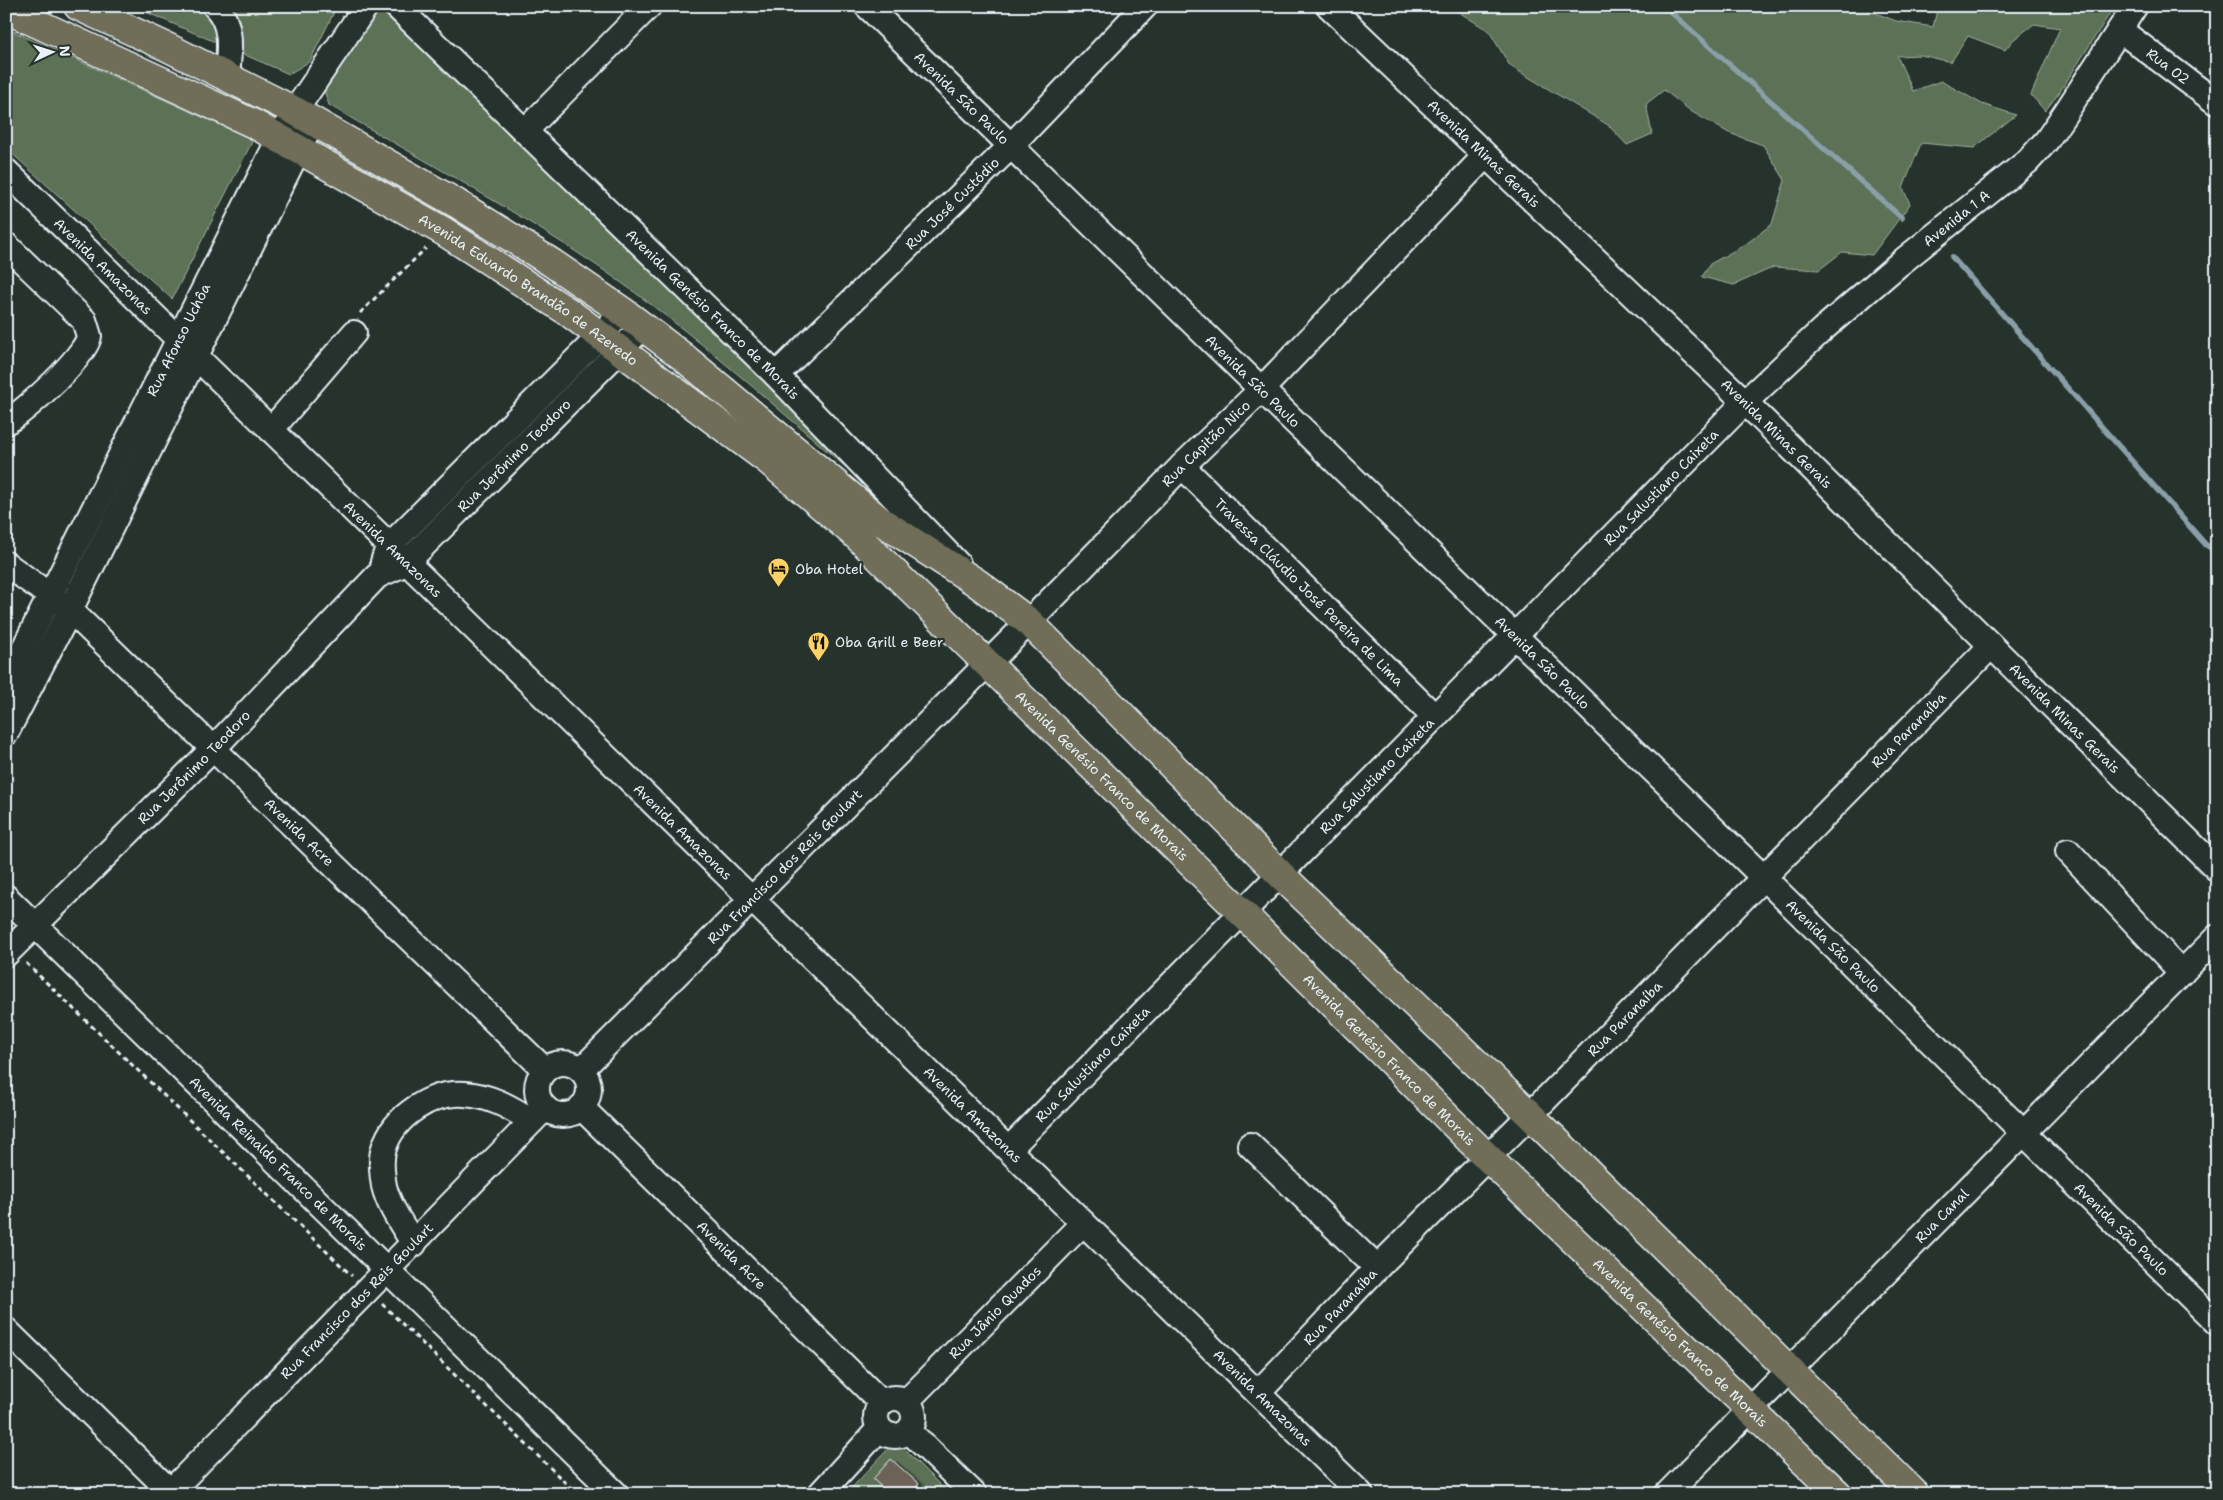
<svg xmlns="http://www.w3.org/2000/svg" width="2223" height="1500" font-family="'Shantell Sans',sans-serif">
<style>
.green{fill:#5b7155;stroke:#a2b1a6}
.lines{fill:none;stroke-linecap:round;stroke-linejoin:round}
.stream{stroke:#8a9fa8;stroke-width:5.5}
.building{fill:#6d6259;stroke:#e8f1f8;filter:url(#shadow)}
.minor-casing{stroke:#e8f1f8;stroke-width:28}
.major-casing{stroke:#e8f1f8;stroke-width:31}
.path{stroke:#e8f1f8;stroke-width:3;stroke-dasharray:5 4;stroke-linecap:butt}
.minor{stroke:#26332d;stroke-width:24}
.major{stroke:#706e59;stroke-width:28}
.labels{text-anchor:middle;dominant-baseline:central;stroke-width:4.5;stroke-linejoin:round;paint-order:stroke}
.street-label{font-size:14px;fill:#e8f1f8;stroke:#26332d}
.poi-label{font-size:14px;fill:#e8f1f8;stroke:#26332d;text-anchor:start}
</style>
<defs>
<filter id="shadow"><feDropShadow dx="5.5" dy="3" stdDeviation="1" flood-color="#0009"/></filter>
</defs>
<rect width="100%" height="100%" fill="#26332d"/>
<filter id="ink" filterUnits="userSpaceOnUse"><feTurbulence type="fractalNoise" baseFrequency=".02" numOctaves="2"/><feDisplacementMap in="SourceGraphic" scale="10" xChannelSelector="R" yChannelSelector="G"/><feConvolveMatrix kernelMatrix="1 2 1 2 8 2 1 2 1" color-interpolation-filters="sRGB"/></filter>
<g filter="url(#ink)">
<g class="green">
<polygon points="132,6 337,6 310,61 289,74"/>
<polygon points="1449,6 1866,6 1863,8 1896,21 1933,27 1938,6 2114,7 2059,93 2045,111 2031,95 2060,28 2034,24 2013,40 2005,50 1968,36 1951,62 1921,55 1897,56 1913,91 1941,81 1982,104 2016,115 1974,148 1921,143 1903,188 1910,204 1872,255 1842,252 1819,270 1774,267 1734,285 1702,277 1710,264 1746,244 1772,224 1785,180 1763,145 1729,133 1692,112 1664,90 1646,104 1652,134 1627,145 1608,125 1510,66 1489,31"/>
<path d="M371,13L390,16L871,484L869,487C781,412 694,332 599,267C512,208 419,158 329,105L324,90Z"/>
<polygon points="6,28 253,140 172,299 6,148"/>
<polygon points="902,1447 949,1494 846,1494 889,1448"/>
</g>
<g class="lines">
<g class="stream">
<polyline points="1664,6 1902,218"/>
<polyline points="1952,257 2206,545 2217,551"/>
</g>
</g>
<polygon class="building" points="891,1459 919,1484 910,1494 889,1494 873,1479"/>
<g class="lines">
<defs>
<g id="minor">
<path d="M215,6C234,25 229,52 227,77"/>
<path id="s1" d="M396,6L776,375L958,564"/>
<path id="s2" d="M867,6L1763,877L2217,1323"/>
<path id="s3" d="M1329,6L1745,402L2217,869"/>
<path id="s4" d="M2120,30L2217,103"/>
<polyline points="525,131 649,6"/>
<path id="s5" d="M6,171C457,613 910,1052 1361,1494"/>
<path d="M6,245L84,320L89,336C88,354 24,413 6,422"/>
<path id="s6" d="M776,375L1011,146L1145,6"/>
<polyline points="271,430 354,333"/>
<path id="s7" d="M1182,466L1435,717"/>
<polyline points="383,562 388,547 600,336 622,311"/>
<path id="s8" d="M6,564L70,610L545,1070"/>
<path id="s9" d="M6,684L279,139L295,111L366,6"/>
<polyline points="6,733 70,610 312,122"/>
<polyline points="2068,851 2182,973"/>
<path id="s10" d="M6,897L616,1494"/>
<path id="s11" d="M6,954L212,750L377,576L406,563L643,327"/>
<circle cx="563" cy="1089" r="26"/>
<path id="s12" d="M581,1070L1029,622L1182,466L1262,389L1485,156"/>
<path id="s13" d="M581,1107L882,1403"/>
<polyline points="1250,1145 1377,1268"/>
<path id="s14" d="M1009,1149L1745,402L1823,329L1899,264L2028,161L2047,140L2068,109L2135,6"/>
<path d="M414,1244C403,1226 389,1207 384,1186C382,1174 380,1159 384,1148C394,1116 432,1091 465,1094C491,1096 510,1107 532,1121"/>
<polyline points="6,1330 173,1494"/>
<path id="s15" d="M1258,1393L1377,1268L1530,1115L1991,646"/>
<circle cx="895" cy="1417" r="19"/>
<path id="s16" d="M907,1401L1083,1223"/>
<polyline points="909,1431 974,1494"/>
<path id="s17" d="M168,1494L545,1108"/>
<polyline points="820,1494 879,1429"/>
<path id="s18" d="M1667,1494L2217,937"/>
</g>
<g id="major">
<polyline points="78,6 169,48 295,111 456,203 552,263 622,311 682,356 879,520 977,583 1029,622 1281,875 1530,1115 1915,1494"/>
<path id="s19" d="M6,9L254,124L443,231L567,311L769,461L857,536L1243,914L1487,1157L1838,1494"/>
</g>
</defs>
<use href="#minor" class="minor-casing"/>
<use href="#major" class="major-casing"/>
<g class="path">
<polyline points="360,313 426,248"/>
<polyline points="26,963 352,1276"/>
<polyline points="382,1304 577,1494"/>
</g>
<use href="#minor" class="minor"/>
<use href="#major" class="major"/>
</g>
</g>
<defs>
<symbol id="hotel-pin" viewBox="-11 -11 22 30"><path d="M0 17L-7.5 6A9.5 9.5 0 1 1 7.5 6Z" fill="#ffd166" stroke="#26332d"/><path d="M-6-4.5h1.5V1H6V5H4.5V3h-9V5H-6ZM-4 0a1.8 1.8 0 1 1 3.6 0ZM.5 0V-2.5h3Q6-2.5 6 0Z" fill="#111"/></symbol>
<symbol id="restaurant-pin" viewBox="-11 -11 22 30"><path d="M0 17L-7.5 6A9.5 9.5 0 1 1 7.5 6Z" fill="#ffd166" stroke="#26332d"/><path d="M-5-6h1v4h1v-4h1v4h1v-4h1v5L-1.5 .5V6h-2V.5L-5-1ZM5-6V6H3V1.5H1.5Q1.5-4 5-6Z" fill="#111"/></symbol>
</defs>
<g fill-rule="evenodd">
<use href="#hotel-pin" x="766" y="556" width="25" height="34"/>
<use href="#restaurant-pin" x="806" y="630" width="25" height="34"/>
</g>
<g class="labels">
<g class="street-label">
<text stroke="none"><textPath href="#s4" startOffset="60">Rua 02</textPath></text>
<text stroke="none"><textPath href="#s2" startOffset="132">Avenida São Paulo</textPath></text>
<text stroke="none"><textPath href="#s3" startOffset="214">Avenida Minas Gerais</textPath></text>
<text stroke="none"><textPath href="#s6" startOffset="246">Rua José Custódio</textPath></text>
<text stroke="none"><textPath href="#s14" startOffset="1329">Avenida 1 A</textPath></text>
<text stroke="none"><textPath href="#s5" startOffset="136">Avenida Amazonas</textPath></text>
<text stroke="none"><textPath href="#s19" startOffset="594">Avenida Eduardo Brandão de Azeredo</textPath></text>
<text stroke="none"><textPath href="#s1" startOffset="442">Avenida Genésio Franco de Morais</textPath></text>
<text stroke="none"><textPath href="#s9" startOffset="385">Rua Afonso Uchôa</textPath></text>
<text stroke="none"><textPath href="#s2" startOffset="538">Avenida São Paulo</textPath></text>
<text stroke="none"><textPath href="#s3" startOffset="619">Avenida Minas Gerais</textPath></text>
<text stroke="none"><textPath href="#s12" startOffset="885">Rua Capitão Nico</textPath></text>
<text stroke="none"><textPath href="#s11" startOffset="714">Rua Jerônimo Teodoro</textPath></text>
<text stroke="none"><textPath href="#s14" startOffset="929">Rua Salustiano Caixeta</textPath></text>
<text stroke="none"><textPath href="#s5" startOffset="541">Avenida Amazonas</textPath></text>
<text stroke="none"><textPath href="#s7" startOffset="179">Travessa Cláudio José Pereira de Lima</textPath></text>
<text stroke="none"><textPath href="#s2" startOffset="942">Avenida São Paulo</textPath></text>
<text stroke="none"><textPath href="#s3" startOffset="1024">Avenida Minas Gerais</textPath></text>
<text stroke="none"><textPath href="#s15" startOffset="929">Rua Paranaíba</textPath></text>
<text stroke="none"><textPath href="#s11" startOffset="265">Rua Jerônimo Teodoro</textPath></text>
<text stroke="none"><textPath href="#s19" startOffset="1348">Avenida Genésio Franco de Morais</textPath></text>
<text stroke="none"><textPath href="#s14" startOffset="524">Rua Salustiano Caixeta</textPath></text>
<text stroke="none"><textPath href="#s5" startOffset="946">Avenida Amazonas</textPath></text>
<text stroke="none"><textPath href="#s8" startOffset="398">Avenida Acre</textPath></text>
<text stroke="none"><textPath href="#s12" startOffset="288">Rua Francisco dos Reis Goulart</textPath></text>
<text stroke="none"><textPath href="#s2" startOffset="1348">Avenida São Paulo</textPath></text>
<text stroke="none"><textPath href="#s15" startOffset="524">Rua Paranaíba</textPath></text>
<text stroke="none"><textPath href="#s19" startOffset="1752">Avenida Genésio Franco de Morais</textPath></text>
<text stroke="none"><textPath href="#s14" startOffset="119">Rua Salustiano Caixeta</textPath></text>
<text stroke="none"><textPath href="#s5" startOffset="1351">Avenida Amazonas</textPath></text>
<text stroke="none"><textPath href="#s10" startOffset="381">Avenida Reinaldo Franco de Morais</textPath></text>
<text stroke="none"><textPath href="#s18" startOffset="391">Rua Canal</textPath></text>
<text stroke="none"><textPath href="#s2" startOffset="1752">Avenida São Paulo</textPath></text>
<text stroke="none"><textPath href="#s13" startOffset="211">Avenida Acre</textPath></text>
<text stroke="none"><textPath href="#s17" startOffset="270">Rua Francisco dos Reis Goulart</textPath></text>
<text stroke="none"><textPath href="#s15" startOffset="119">Rua Paranaíba</textPath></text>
<text stroke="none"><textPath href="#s16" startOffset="125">Rua Jânio Quados</textPath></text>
<text stroke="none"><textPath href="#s19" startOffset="2158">Avenida Genésio Franco de Morais</textPath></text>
<text stroke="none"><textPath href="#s5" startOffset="1756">Avenida Amazonas</textPath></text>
</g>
<g class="poi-label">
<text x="795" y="569">Oba Hotel</text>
<text x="835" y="642">Oba Grill e Beer</text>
</g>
</g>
<rect width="2223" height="1500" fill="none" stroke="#26332d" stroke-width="25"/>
<rect x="12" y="12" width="2198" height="1475" fill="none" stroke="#e8f1f8" stroke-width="2" filter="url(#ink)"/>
<g transform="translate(52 52) rotate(86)" stroke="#26332d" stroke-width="4" paint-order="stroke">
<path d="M0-4L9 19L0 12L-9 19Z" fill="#e8f1f8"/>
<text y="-8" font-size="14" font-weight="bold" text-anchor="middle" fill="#e8f1f8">N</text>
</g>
</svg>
